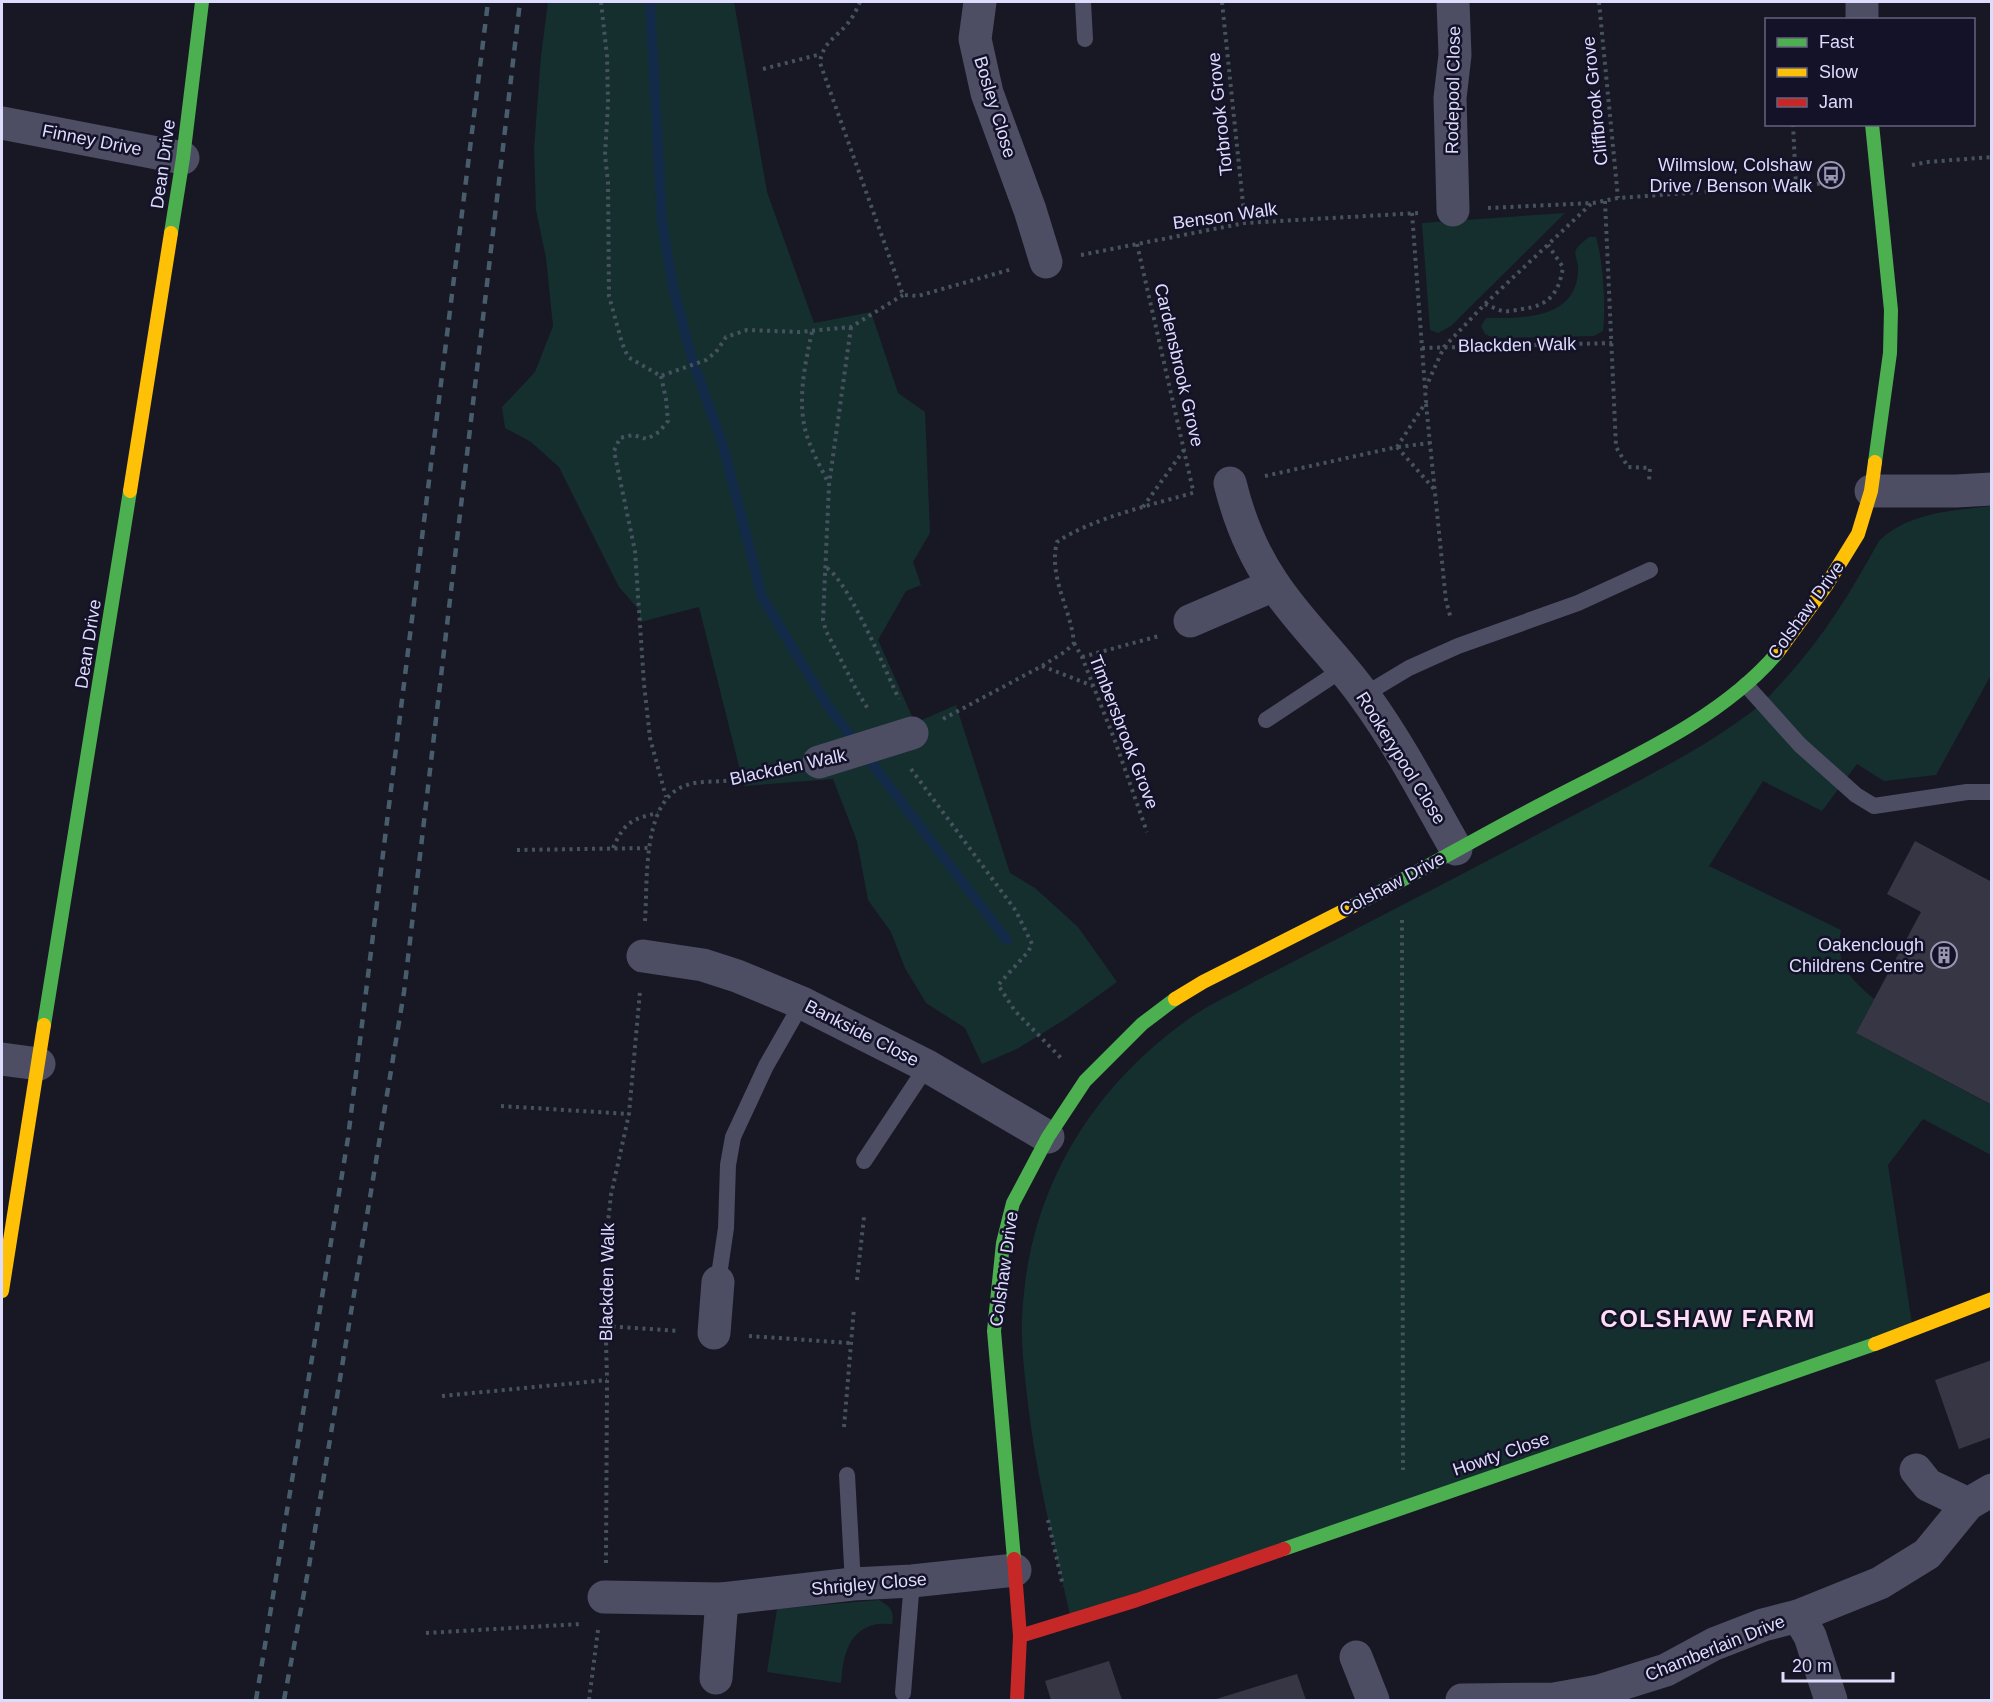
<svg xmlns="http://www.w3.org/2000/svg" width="1993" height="1702" font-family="Arial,sans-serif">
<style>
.green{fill:#152f2e}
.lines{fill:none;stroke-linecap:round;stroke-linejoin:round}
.stream{stroke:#132b49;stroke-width:10}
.building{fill:#363645}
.path{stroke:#46535f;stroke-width:4;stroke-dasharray:3 4.5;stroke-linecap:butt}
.lane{stroke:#4d4d64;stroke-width:16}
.street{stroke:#4d4d64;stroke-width:33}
.fast{stroke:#4caf50;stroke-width:14}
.slow{stroke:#ffc107;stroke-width:14}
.jam{stroke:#c62828;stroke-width:14}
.rail{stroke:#475d6b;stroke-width:4.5;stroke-dasharray:9 8;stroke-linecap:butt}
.street-bridge{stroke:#4d4d64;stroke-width:33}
.labels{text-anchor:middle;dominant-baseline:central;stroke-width:5;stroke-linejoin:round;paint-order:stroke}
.street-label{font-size:18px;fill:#dddcfd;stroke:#141229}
.poi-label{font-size:18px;fill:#dddcfd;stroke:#141229;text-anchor:end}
.district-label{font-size:24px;font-weight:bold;letter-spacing:1.5px;fill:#fddef5;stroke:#141229}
</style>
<rect width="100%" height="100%" fill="#181724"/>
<g class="green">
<polygon points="548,2 734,2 767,192 814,323 871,312 898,393 925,412 930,533 913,562 921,585 906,591 878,640 915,723 956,705 1010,873 1035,888 1078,927 1117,982 1067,1018 1017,1049 982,1064 965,1028 926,1003 905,968 891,932 868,900 857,841 833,779 744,786 699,607 640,622 640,611 619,587 559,467 531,442 505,428 502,407 535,372 553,326 546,258 536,210 534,149 541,56"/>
<polygon points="1565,213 1451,326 1438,333 1430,330 1422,223"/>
<path d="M1589,237H1596C1603,261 1606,306 1603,331L1594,336L1494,338L1485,334L1481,326L1486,318C1522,318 1575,320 1578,272C1579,251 1566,255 1589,237Z"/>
<path d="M1991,506V675L1936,775L1884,781L1857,764L1822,811L1763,781L1709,866L1841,930C1834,962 1850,979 1874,999L1856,1033L1991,1105V1155L1923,1119L1888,1165L1913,1331L1071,1619C1054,1545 1035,1471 1027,1395C1024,1370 1021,1344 1022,1319C1027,1194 1089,1089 1190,1018C1207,1006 1226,997 1243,988C1282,967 1320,948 1358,928C1437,887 1516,846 1595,804C1650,775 1709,745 1758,707C1768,699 1776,688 1785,679C1823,638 1852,590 1879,541C1909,512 1952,511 1991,506Z"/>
<path d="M879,1600C890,1607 895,1610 892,1624C887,1624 879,1623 873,1625C846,1633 843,1660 841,1683L767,1672L777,1609Z"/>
</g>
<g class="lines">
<polyline class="stream" points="650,2 662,222 673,287 692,359 723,445 762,597 827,705 1007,940"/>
</g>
<g class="building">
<polygon points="1915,841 1992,882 1992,1105 1856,1033 1921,912 1887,894"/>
<polygon points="1992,1360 1992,1437 1959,1449 1935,1380"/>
<polygon points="1109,1661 1122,1700 1051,1700 1045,1681"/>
<polygon points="1297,1674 1306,1700 1213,1700"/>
</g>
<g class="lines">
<g class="path">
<polyline points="601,2 607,56 608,104 605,155 608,182 609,296 622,343 628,357 661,376 706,360 716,352 726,337 747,330 800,332 851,327 903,295"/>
<path d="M860,2C857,9 853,17 848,23C836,38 822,43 820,63L903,295L918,296L1012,269"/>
<polyline points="1222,2 1245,223"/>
<polyline points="1599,2 1618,198"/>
<polyline points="763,69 821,54"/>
<polyline points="1793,124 1796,185"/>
<polyline points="1912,165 1928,162 1992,157"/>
<polyline points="1605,201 1616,447 1628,467 1650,468 1649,481"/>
<polyline points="1488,208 1593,203 1618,198 1843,182"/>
<polyline points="1412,213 1425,388"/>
<polyline points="1137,244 1193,490"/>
<polyline points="1081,255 1245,223 1418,213"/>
<path d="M1485,304C1491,306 1497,310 1503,311C1509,312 1516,310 1522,309C1549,306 1559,293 1563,267L1548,245"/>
<polyline points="851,327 829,485 823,620 826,631 857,691 868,709"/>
<path d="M812,332C805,364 797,400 806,433C811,450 821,468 829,484"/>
<polyline points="1422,348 1612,343"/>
<polyline points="661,376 666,399 668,421 659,432 647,439 633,435 620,438 614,451 635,551 644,684 650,738 666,797"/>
<polyline points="1426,404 1446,601 1451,619"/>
<polyline points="1397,447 1434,489"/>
<polyline points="1398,447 1430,443"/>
<polyline points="1265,476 1397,447 1426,402 1425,389 1444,347 1485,304 1592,203"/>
<polyline points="1143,507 1184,450"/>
<path d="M827,568C850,584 885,670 899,699"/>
<polyline points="1074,643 1082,657 1115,741 1147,832"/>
<polyline points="1082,657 1159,636"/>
<polyline points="1042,666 1093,686"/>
<path d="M943,719L1042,666L1066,651L1074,643C1071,609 1048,577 1057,542C1092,518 1155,504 1196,492"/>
<polyline points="911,769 1016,911 1032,944 1028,952 998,985 1015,1011 1061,1058"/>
<path d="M613,848C624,823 631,819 658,813"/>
<polyline points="517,850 650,848"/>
<polyline points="1402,920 1403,1470"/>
<path d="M645,921C648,881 641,799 687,785C698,781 712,782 724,781C745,778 766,774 787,769"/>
<polyline points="501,1106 629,1114"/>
<polyline points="857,1280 864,1217"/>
<polyline points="605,1326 679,1331"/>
<polyline points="749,1336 850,1343"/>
<polyline points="442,1396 607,1380"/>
<polyline points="844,1427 854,1308"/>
<polyline points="1048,1520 1063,1586"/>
<polyline points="606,1563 607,1380 604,1258 611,1195 629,1114 640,991"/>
<polyline points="426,1633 581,1624"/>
<polyline points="589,1700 598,1630"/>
</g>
<g class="lane">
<polyline points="1083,2 1085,39"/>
<polyline points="1746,685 1800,745 1856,795 1874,806 1967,792 1992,792"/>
<polyline points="1364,695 1409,668 1458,646 1578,603 1650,570"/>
<polyline points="1266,720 1343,669"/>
<polyline points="864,1161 927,1066"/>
<polyline points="718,1282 726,1228 728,1165 733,1137 766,1066 802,1003"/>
<polyline points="847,1475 853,1584"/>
<polyline points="903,1693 912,1581"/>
</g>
<g class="street">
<polyline points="980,2 975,39 987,93 1030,210 1046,262"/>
<polyline points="1862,2 1862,20"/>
<polyline points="2,123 183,158"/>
<polyline points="1453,210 1450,98 1455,55 1453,2"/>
<path d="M1230,483C1239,520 1252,552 1273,583C1300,624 1337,657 1365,697C1400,745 1427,798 1456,849"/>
<polyline points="1871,491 1956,491 1992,489"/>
<polyline points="1190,621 1274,585"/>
<polyline points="643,956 703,965 737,976 802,1003 927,1066 1048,1137"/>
<polyline points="2,1059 39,1064"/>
<polyline points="714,1333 718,1282"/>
<polyline points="1916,1470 1928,1485 1968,1504"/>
<polyline points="604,1597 722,1599 853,1584 912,1581 1015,1570"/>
<polyline points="1798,1616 1810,1636 1831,1700"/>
<polyline points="1356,1657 1373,1700"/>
<polyline points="716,1678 722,1599"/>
<polyline points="1462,1700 1554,1699 1599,1691 1666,1670 1714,1644 1763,1625 1798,1616 1880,1583 1927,1554 1968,1504 1992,1490"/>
</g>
<g class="fast">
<polyline points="1872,124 1891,310 1890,353 1875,462"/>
<polyline points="171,233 183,158 202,2"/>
<path d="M1353,906C1416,874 1478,837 1542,804C1621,762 1719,722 1778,652"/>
<polyline points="44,1025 130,491"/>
<polyline points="1284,1549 1875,1344"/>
<polyline points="1014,1559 994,1331 1003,1243 1013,1203 1048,1137 1085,1081 1142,1024 1175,999"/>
</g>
<g class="slow">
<polyline points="130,491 171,233"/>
<polyline points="1778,652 1826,586 1858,534 1871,491 1875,462"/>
<polyline points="1175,999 1203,982 1353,906"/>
<polyline points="2,1291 44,1025"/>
<polyline points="1875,1344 1992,1299"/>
</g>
<g class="jam">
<polyline points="1014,1559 1020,1636 1017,1700"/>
<polyline points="1020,1636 1137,1600 1284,1549"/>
</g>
<g class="rail">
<polyline points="256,1700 348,1138 488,2"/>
<polyline points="284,1700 309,1566 404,992 520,2"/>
</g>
<polyline class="street-bridge" points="819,762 912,733"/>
</g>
<defs>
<symbol id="bus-ring" viewBox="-11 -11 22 22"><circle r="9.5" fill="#141229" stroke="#9897b1" stroke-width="1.5"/><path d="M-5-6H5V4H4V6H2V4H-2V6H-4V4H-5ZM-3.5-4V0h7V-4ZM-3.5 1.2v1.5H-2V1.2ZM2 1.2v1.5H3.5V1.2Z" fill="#9897b1"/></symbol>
<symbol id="building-ring" viewBox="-11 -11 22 22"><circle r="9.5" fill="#141229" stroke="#9897b1" stroke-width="1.5"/><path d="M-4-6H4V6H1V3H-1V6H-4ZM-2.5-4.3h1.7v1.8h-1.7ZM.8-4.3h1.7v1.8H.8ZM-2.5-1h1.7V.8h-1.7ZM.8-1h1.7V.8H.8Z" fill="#9897b1"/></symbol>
</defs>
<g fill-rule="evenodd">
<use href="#bus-ring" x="1816" y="160" width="30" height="30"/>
<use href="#building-ring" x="1929" y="940" width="30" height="30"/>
</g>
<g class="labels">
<g class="street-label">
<text transform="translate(1453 90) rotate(-89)">Rodepool Close</text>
<text transform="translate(1595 101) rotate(-96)">Cliffbrook Grove</text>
<text transform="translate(995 107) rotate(73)">Bosley Close</text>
<text transform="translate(1220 114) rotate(-96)">Torbrook Grove</text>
<text transform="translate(92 140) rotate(11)">Finney Drive</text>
<text transform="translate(163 164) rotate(-82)">Dean Drive</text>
<text transform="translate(1225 216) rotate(-8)">Benson Walk</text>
<text transform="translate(1517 345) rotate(-1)">Blackden Walk</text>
<text transform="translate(1179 365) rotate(77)">Cardensbrook Grove</text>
<text transform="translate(1806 610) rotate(-54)">Colshaw Drive</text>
<text transform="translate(88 644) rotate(-81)">Dean Drive</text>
<text transform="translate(1124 732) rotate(69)">Timbersbrook Grove</text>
<text transform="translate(1401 758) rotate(58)">Rookerypool Close</text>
<text transform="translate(788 767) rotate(-12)">Blackden Walk</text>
<text transform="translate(1392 884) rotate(-28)">Colshaw Drive</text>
<text transform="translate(862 1033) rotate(27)">Bankside Close</text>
<text transform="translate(1004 1269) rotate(-82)">Colshaw Drive</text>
<text transform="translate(607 1282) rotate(-89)">Blackden Walk</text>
<text transform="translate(1501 1454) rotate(-19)">Howty Close</text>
<text transform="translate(869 1584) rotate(-5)">Shrigley Close</text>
<text transform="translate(1715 1648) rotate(-22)">Chamberlain Drive</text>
</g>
<g class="poi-label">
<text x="1812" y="165">Wilmslow, Colshaw<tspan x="1812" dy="21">Drive / Benson Walk</tspan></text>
<text x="1924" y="945">Oakenclough<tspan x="1924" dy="21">Childrens Centre</tspan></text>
</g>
<g class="district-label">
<text x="1708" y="1318">COLSHAW FARM</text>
</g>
</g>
<rect width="1993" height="1702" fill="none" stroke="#dddcfd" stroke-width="6"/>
<rect x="1765" y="18" width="210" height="108" fill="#141229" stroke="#64637e" stroke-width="1.5"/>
<rect x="1777" y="38" width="30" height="9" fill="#4caf50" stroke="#64637e" stroke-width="1.5"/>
<text x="1819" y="48" font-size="18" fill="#dddcfd">Fast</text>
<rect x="1777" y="68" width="30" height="9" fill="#ffc107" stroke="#64637e" stroke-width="1.5"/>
<text x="1819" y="78" font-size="18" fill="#dddcfd">Slow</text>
<rect x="1777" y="98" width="30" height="9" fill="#c62828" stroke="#64637e" stroke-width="1.5"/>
<text x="1819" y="108" font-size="18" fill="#dddcfd">Jam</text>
<path d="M1783 1672v9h110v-9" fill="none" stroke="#dddcfd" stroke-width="3"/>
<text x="1792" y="1672" font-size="18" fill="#dddcfd" stroke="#141229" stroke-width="4.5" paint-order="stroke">20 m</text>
</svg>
